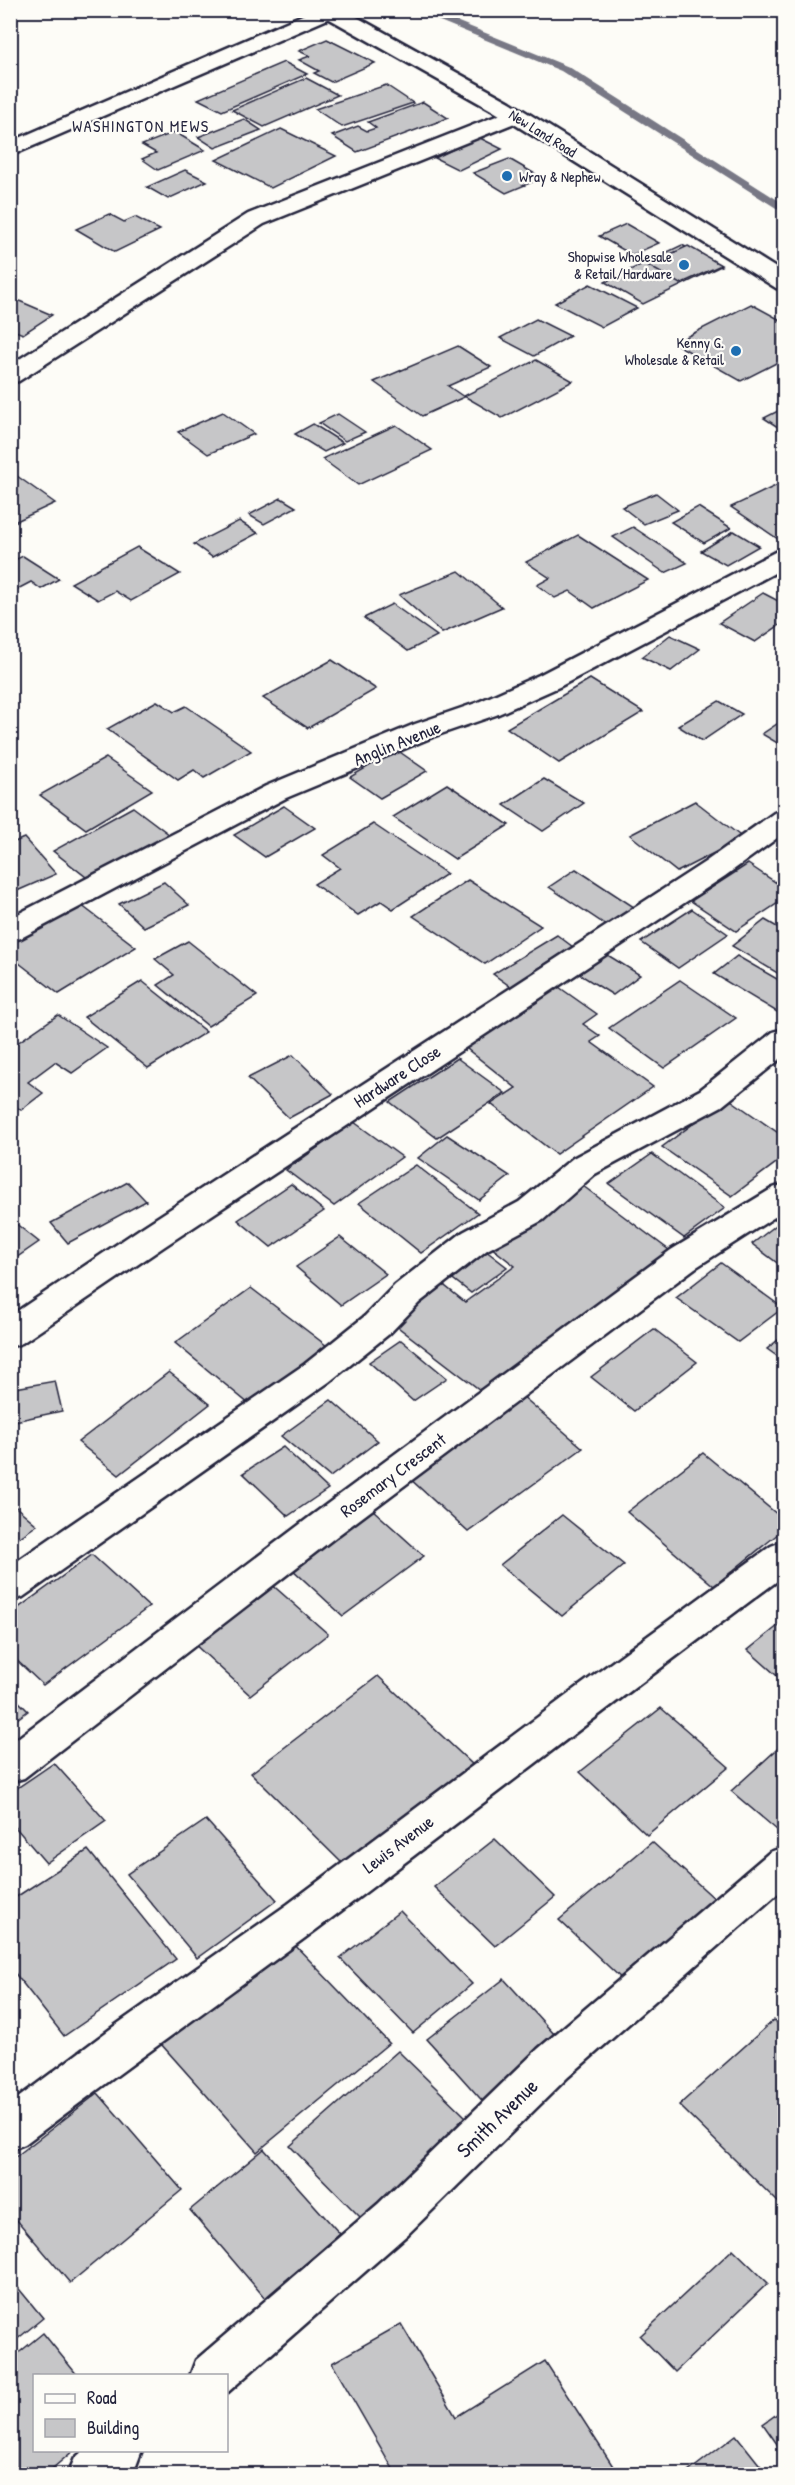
<svg xmlns="http://www.w3.org/2000/svg" width="795" height="2485" font-family="'Patrick Hand',sans-serif">
<style>
.lines{fill:none;stroke-linecap:round;stroke-linejoin:round}
.stream{fill:#787885;fill-rule:evenodd}
.building{fill:#c6c6c8;stroke:#22223b;stroke-width:1.5}
.minor-casing{stroke:#22223b;stroke-width:5}
.tertiary-casing{stroke:#22223b;stroke-width:5}
.minor{fill:#fdfcf7;fill-rule:evenodd}
.tertiary{fill:#fdfcf7;fill-rule:evenodd}
.poi-dot{fill:#1f6fb2;stroke:#fdfcf7;stroke-width:2}
.labels{text-anchor:middle;dominant-baseline:central;stroke-width:4.5;stroke-linejoin:round;paint-order:stroke}
.far-street-label{font-size:15px;fill:#22223b;stroke:#fdfcf7}
.far-poi-label{font-size:15px;fill:#22223b;stroke:#fdfcf7;text-anchor:end}
.far-neighbourhood-label{font-size:16px;letter-spacing:1.5px;fill:#22223b;stroke:#fdfcf7}
.street-label{font-size:18px;fill:#22223b;stroke:#fdfcf7}
.near-street-label{font-size:21px;fill:#22223b;stroke:#fdfcf7}
</style>
<rect width="100%" height="100%" fill="#fdfcf7"/>
<filter id="ink" filterUnits="userSpaceOnUse"><feTurbulence type="fractalNoise" baseFrequency=".0167" numOctaves="2"/><feDisplacementMap in="SourceGraphic" scale="12" xChannelSelector="R" yChannelSelector="G"/><feConvolveMatrix kernelMatrix="1 2 1 2 8 2 1 2 1" color-interpolation-filters="sRGB"/></filter>
<g filter="url(#ink)">
<g class="lines">
<polygon class="stream" points="413,10 429,10 569,67 784,204 784,213 561,71"/>
</g>
<g class="building">
<polygon points="327,39 375,63 331,82 314,73 319,71 299,60 310,56 299,51"/>
<polygon points="284,62 307,74 222,111 198,99"/>
<polygon points="306,78 338,95 264,127 232,110"/>
<polygon points="386,85 413,103 342,127 315,109"/>
<polygon points="423,102 448,118 357,152 332,136 358,126 367,131 376,128 368,122"/>
<polygon points="244,119 261,130 215,148 198,137"/>
<polygon points="281,129 336,156 271,188 216,160"/>
<polygon points="175,132 205,150 158,170 142,159 156,153 142,145"/>
<polygon points="478,137 502,149 459,170 435,158"/>
<polygon points="509,159 542,178 506,193 473,173"/>
<polygon points="185,170 207,181 168,199 147,187"/>
<polygon points="109,214 124,222 135,217 160,230 115,252 76,229"/>
<polygon points="626,224 659,243 632,255 599,236"/>
<polygon points="682,245 721,266 643,304 605,282"/>
<polygon points="688,246 721,265 680,284 647,265"/>
<polygon points="590,284 637,308 602,327 555,303"/>
<polygon points="10,297 52,315 23,334 10,329"/>
<polygon points="751,304 784,322 784,359 741,381 674,343"/>
<polygon points="536,319 570,336 534,356 500,338"/>
<polygon points="458,346 491,367 448,386 464,397 422,416 374,382"/>
<polygon points="536,360 573,381 502,418 464,396"/>
<polygon points="784,408 784,431 764,418"/>
<polygon points="223,412 254,434 208,454 178,432"/>
<polygon points="338,414 365,432 345,441 319,423"/>
<polygon points="313,424 343,443 324,452 295,434"/>
<polygon points="396,425 432,450 358,485 322,459"/>
<polygon points="10,471 55,503 10,524"/>
<polygon points="784,482 784,539 781,541 731,507"/>
<polygon points="656,493 678,510 644,524 622,507"/>
<polygon points="281,498 296,507 264,524 249,515"/>
<polygon points="698,507 731,528 704,543 671,522"/>
<polygon points="239,521 258,533 212,557 194,544"/>
<polygon points="633,527 687,563 665,573 613,537"/>
<polygon points="734,531 759,546 726,565 701,551"/>
<polygon points="578,535 648,580 594,608 570,591 555,598 537,585 550,578 526,562"/>
<polygon points="137,547 180,574 131,601 115,591 98,600 71,583"/>
<polygon points="23,556 59,579 41,589 31,582 10,593 10,562"/>
<polygon points="459,571 502,607 442,633 399,595"/>
<polygon points="763,593 784,604 784,622 755,642 719,623"/>
<polygon points="392,604 437,636 408,651 364,618"/>
<polygon points="670,635 700,649 671,671 642,657"/>
<polygon points="332,660 376,689 308,728 263,698"/>
<polygon points="590,679 643,712 559,763 507,728"/>
<polygon points="157,701 174,712 186,706 251,751 204,778 194,770 178,780 107,729"/>
<polygon points="719,701 742,714 702,741 678,726"/>
<polygon points="783,720 784,720 784,747 762,734"/>
<polygon points="397,750 427,771 380,798 350,777"/>
<polygon points="106,758 152,790 86,829 40,795"/>
<polygon points="544,779 584,803 543,831 504,805"/>
<polygon points="447,784 509,825 455,859 393,817"/>
<polygon points="695,801 743,838 677,872 630,835"/>
<polygon points="284,806 315,828 265,857 234,835"/>
<polygon points="133,807 170,835 90,880 53,851"/>
<polygon points="373,824 447,874 393,909 381,901 358,915 314,884 340,868 323,855"/>
<polygon points="24,838 56,874 10,894 10,844"/>
<polygon points="748,864 784,888 784,899 736,931 691,901"/>
<polygon points="576,869 640,911 612,929 549,887"/>
<polygon points="468,880 541,926 485,964 413,916"/>
<polygon points="164,882 189,905 144,927 119,904"/>
<polygon points="77,902 136,947 59,994 10,956 10,942"/>
<polygon points="692,909 728,934 678,968 641,942"/>
<polygon points="765,920 784,931 784,977 732,946"/>
<polygon points="557,935 577,950 514,989 493,974"/>
<polygon points="188,941 257,996 208,1026 158,985 174,975 155,959"/>
<polygon points="606,954 640,975 613,995 579,974"/>
<polygon points="737,956 784,983 784,1012 782,1015 714,974"/>
<polygon points="680,980 736,1018 664,1068 609,1028"/>
<polygon points="142,981 206,1032 148,1068 84,1017"/>
<polygon points="556,985 597,1014 583,1024 600,1036 591,1042 653,1087 556,1154 491,1104 516,1088 462,1045"/>
<polygon points="58,1015 107,1048 72,1073 55,1062 28,1082 43,1093 21,1110 10,1103 10,1048"/>
<polygon points="293,1055 333,1094 289,1118 248,1078"/>
<polygon points="457,1058 505,1093 437,1138 390,1102"/>
<polygon points="728,1098 784,1137 784,1157 732,1196 662,1147"/>
<polygon points="354,1122 402,1157 334,1206 286,1170"/>
<polygon points="447,1135 510,1176 479,1200 418,1158"/>
<polygon points="652,1154 725,1208 684,1238 609,1184"/>
<polygon points="416,1165 478,1213 421,1253 359,1203"/>
<polygon points="128,1182 146,1201 68,1243 51,1223"/>
<polygon points="579,1183 673,1253 484,1393 390,1321 441,1283 465,1302 515,1266 491,1247"/>
<polygon points="291,1184 324,1211 271,1247 238,1220"/>
<polygon points="10,1219 39,1242 10,1262"/>
<polygon points="784,1219 784,1268 752,1244"/>
<polygon points="340,1237 386,1274 341,1305 296,1267"/>
<polygon points="481,1247 507,1267 471,1293 445,1273"/>
<polygon points="721,1263 783,1308 738,1342 676,1298"/>
<polygon points="251,1288 327,1346 249,1404 175,1343"/>
<polygon points="654,1329 697,1362 634,1411 591,1377"/>
<polygon points="784,1335 784,1361 767,1349"/>
<polygon points="401,1340 447,1378 413,1401 369,1362"/>
<polygon points="169,1372 210,1404 119,1475 78,1442"/>
<polygon points="55,1381 62,1411 10,1422 10,1389"/>
<polygon points="521,1395 583,1448 468,1532 407,1476"/>
<polygon points="331,1400 378,1441 330,1477 281,1436"/>
<polygon points="283,1447 328,1489 288,1516 243,1473"/>
<polygon points="703,1453 784,1520 784,1529 714,1586 627,1512"/>
<polygon points="10,1502 37,1525 10,1544"/>
<polygon points="372,1509 424,1556 343,1616 291,1568"/>
<polygon points="562,1515 624,1565 562,1616 500,1565"/>
<polygon points="92,1555 149,1607 43,1685 10,1654 10,1614"/>
<polygon points="269,1582 328,1634 250,1695 192,1642"/>
<polygon points="784,1621 784,1682 748,1650"/>
<polygon points="378,1676 473,1765 346,1867 251,1773"/>
<polygon points="10,1693 28,1711 10,1724"/>
<polygon points="661,1708 729,1767 647,1835 580,1772"/>
<polygon points="784,1743 784,1836 731,1791"/>
<polygon points="54,1763 106,1821 46,1863 10,1821 10,1793"/>
<polygon points="206,1820 277,1900 197,1958 127,1874"/>
<polygon points="495,1839 555,1897 495,1946 434,1887"/>
<polygon points="652,1842 716,1900 624,1981 559,1920"/>
<polygon points="88,1850 176,1959 64,2036 10,1967 10,1901"/>
<polygon points="400,1911 472,1984 413,2033 340,1958"/>
<polygon points="291,1941 389,2043 257,2152 161,2044"/>
<polygon points="504,1979 565,2046 487,2106 427,2039"/>
<polygon points="774,2020 784,2029 784,2208 679,2105"/>
<polygon points="398,2051 468,2119 361,2218 290,2146"/>
<polygon points="98,2093 182,2190 70,2283 10,2212 10,2161"/>
<polygon points="264,2149 340,2234 265,2298 190,2210"/>
<polygon points="733,2249 768,2283 675,2372 640,2336"/>
<polygon points="10,2278 43,2318 10,2345"/>
<polygon points="401,2324 456,2417 545,2361 618,2474 396,2474 332,2363"/>
<polygon points="43,2333 78,2376 34,2376 34,2450 74,2450 46,2474 10,2474 10,2360"/>
<polygon points="784,2409 784,2454 763,2424"/>
<polygon points="736,2435 767,2474 690,2474 688,2472"/>
</g>
<g class="lines">
<defs>
<g id="minor">
<polygon points="314,10 340,11 337,15 10,156 10,142"/>
<polygon points="514,109 522,110 525,115 522,120 264,224 19,381 10,383 10,365 248,214"/>
<polygon points="784,550 784,568 559,687 496,715 435,736 286,798 21,938 10,941 10,918 266,786 415,724 476,703 539,675 775,552"/>
<polygon points="784,811 784,833 725,876 165,1246 22,1343 10,1347 10,1316 141,1228 705,862 774,813"/>
<polygon points="784,1029 784,1056 722,1106 595,1174 543,1220 487,1250 419,1303 389,1334 329,1382 23,1597 10,1601 10,1566 305,1364 365,1316 395,1285 463,1232 519,1202 573,1158 700,1090 773,1032"/>
<polygon points="784,1184 784,1211 695,1268 337,1536 24,1778 10,1782 10,1744 311,1516 671,1250 773,1188"/>
<path d="M784,1541V1576C627,1692 473,1812 317,1929C220,2001 121,2071 25,2144L10,2150V2104L113,2027L288,1904L578,1687L771,1546Z"/>
<polygon points="784,1847 784,1888 568,2077 408,2234 228,2392 226,2376 190,2376 196,2360 378,2204 538,2049 770,1852"/>
<polygon points="84,2450 142,2450 136,2466 126,2474 68,2474 75,2458"/>
</g>
<polygon id="tertiary" points="318,10 344,10 510,102 784,273 784,290 776,288 495,112 321,14"/>
</defs>
<use href="#minor" class="minor-casing"/>
<use href="#tertiary" class="tertiary-casing"/>
<use href="#minor" class="minor"/>
<use href="#tertiary" class="tertiary"/>
</g>
</g>
<g class="poi-dot">
<circle cx="507" cy="176" r="6"/>
<circle cx="684" cy="265" r="6"/>
<circle cx="736" cy="351" r="6"/>
</g>
<g class="labels">
<g class="far-street-label">
<text transform="translate(543 133) rotate(32)">New Land Road</text>
</g>
<g class="far-poi-label">
<text x="519" y="176" text-anchor="start">Wray &amp; Nephew</text>
<text x="672" y="256">Shopwise Wholesale<tspan x="672" dy="17">&amp; Retail/Hardware</tspan></text>
<text x="724" y="342">Kenny G.<tspan x="724" dy="17">Wholesale &amp; Retail</tspan></text>
</g>
<g class="far-neighbourhood-label">
<text x="141" y="126">WASHINGTON MEWS</text>
</g>
<g class="street-label">
<text transform="translate(397 743) rotate(-22)">Anglin Avenue</text>
<text transform="translate(397 1076) rotate(-33)">Hardware Close</text>
<text transform="translate(393 1475) rotate(-37)">Rosemary Crescent</text>
<text transform="translate(398 1844) rotate(-37)">Lewis Avenue</text>
</g>
<g class="near-street-label">
<text transform="translate(497 2118) rotate(-44)">Smith Avenue</text>
</g>
</g>
<rect width="795" height="2485" fill="none" stroke="#fdfcf7" stroke-width="36"/>
<rect x="18" y="18" width="759" height="2449" fill="none" stroke="#22223b" stroke-width="2" filter="url(#ink)"/>
<rect x="33" y="2374" width="195" height="78" fill="#fdfcf7" stroke="#a5a5ac" stroke-width="1.5"/>
<rect x="45" y="2394" width="30" height="9" fill="#fdfcf7" stroke="#a5a5ac" stroke-width="1.5"/>
<text x="87" y="2404" font-size="18" fill="#22223b">Road</text>
<rect x="45" y="2419" width="30" height="18" fill="#c6c6c8" stroke="#a5a5ac" stroke-width="1.5"/>
<text x="87" y="2434" font-size="18" fill="#22223b">Building</text>
</svg>
